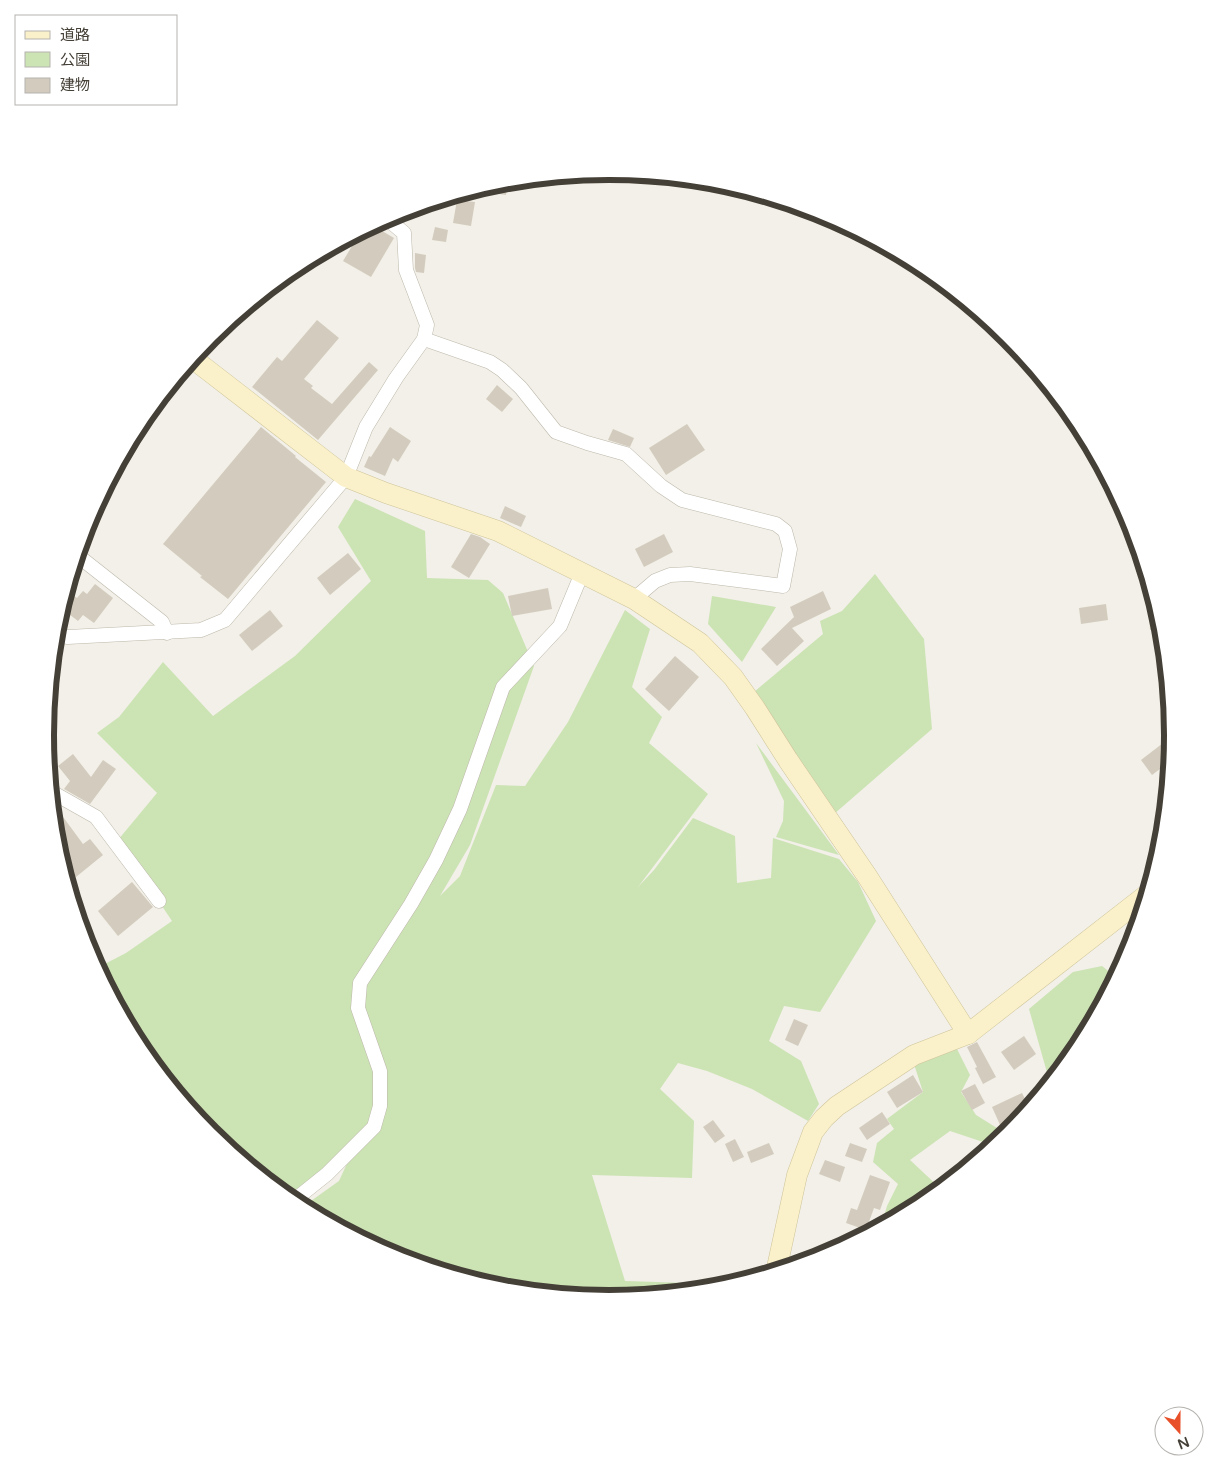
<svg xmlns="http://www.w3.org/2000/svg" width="1219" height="1471" font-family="'Varela Round','Noto Sans JP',sans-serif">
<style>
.green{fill:#cce3b4}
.building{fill:#d3ccbe}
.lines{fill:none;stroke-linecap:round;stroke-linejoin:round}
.street-casing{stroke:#bdb8ab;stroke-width:15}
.secondary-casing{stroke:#cfc49b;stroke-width:21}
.street{stroke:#fff;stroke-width:14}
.secondary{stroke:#faf1ca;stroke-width:20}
.rim{fill:none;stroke:#454037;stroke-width:6}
</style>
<rect width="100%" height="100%" fill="#f2f0e8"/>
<g class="green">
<polygon points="355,499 425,531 427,578 488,580 503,593 534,666 470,845 440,896 460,876 496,785 525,786 568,722 625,610 650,629 632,687 662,717 649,743 708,794 638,887 654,870 693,818 735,836 737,883 771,878 773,838 839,859 858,882 876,921 820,1012 784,1006 769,1041 801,1061 819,1104 808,1121 752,1089 707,1071 678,1063 660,1089 694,1121 692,1178 592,1175 625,1281 688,1283 684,1293 609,1300 499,1289 393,1257 301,1208 339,1181 350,1157 287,1198 210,1134 140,1049 97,968 126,953 172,921 118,840 157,793 97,733 119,717 163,662 213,716 295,656 371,581 338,527"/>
<polygon points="875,574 924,639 932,729 834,814 754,692 823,634 820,621 842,611"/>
<polygon points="712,596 776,607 742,662 708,624"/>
<polygon points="756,743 839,855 776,837 783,821 784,801"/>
<polygon points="1102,966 1117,978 1079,1049 1046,1089 1048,1076 1029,1009 1073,972"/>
<polygon points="955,1045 970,1075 961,1092 976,1115 1005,1133 1012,1130 995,1146 950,1131 910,1160 942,1190 923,1205 881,1227 887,1206 898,1184 873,1162 877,1143 894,1129 887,1119 923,1092 914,1064"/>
</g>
<g class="building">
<polygon points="508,181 506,195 472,190 500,182"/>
<polygon points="457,200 475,202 471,226 453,223"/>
<polygon points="372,225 394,238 371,277 343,261 361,231"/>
<polygon points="435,227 448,230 446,242 432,240"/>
<polygon points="415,253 426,255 424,273 416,272 415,268"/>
<polygon points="317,320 339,338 304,379 313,386 311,388 332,404 369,362 378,370 318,440 252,387 277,357 282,361"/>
<polygon points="497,385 513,399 502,412 486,399"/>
<polygon points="687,424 705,450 666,475 649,448"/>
<polygon points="261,427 296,456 295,457 326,482 228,599 200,577 202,576 163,544"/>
<polygon points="390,427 411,441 398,462 393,458 385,476 364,467 369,456 371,457"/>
<polygon points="613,429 634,438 630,447 608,440"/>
<polygon points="505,506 526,516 521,527 500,518"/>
<polygon points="471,534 480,537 490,544 469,578 451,567"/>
<polygon points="664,534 673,552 644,567 635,549"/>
<polygon points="348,553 361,569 330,595 317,578"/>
<polygon points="95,584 113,598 94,623 83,615 78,621 61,608 71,594 77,598 83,591 87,594"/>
<polygon points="548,588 552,609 512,616 508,596"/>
<polygon points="823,591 831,609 792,628 804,641 777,666 761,649 794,617 790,607"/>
<polygon points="1106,604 1108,620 1081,624 1079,608"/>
<polygon points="270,610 283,626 252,651 239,635"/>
<polygon points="1149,610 1158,610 1164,629 1150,630"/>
<polygon points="675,656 699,677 669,711 645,689"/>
<polygon points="1167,740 1173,747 1172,760 1152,775 1141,760"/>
<polygon points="73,754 91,777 103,760 116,769 90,804 64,789 70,781 58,766"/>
<polygon points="52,802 83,844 90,839 103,855 76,877 59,856 56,845"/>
<polygon points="132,882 153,907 118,936 98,911"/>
<polygon points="794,1019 808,1025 798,1046 785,1040"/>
<polygon points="1024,1036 1036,1054 1014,1070 1001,1052"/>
<polygon points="977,1042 996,1077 983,1084 975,1068 977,1067 967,1047"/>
<polygon points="913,1075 923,1092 897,1108 887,1092"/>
<polygon points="975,1084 985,1103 972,1110 961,1091"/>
<polygon points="1022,1093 1030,1109 1023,1118 1001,1127 992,1107"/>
<polygon points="882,1112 890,1124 867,1140 859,1128"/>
<polygon points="713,1120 725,1136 715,1143 703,1127"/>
<polygon points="735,1139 744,1157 733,1162 725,1144"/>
<polygon points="769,1143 774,1154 751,1163 747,1152"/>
<polygon points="850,1143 867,1149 862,1162 845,1156"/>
<polygon points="825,1160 845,1167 840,1182 819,1174"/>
<polygon points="870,1175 890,1182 880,1210 874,1208 866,1230 846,1223 851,1208 857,1210"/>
</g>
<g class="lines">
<defs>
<g id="street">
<polyline points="424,339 490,362 502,370 521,388 556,432 587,443 626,454 661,486 682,500 776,524 785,531 790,549 783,586 690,574 670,575 655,581 634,599"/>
<polyline points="77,555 162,622 167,633"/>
<polyline points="55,635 68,637 201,630 225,620 346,477 366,427 396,378 424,339 427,325 406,270 404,233 386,218"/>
<polyline points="50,791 96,817 159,901"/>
<polyline points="292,1202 327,1174 374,1127 380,1106 380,1071 358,1008 360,983 411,904 436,860 460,809 503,687 560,626 582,573"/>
</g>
<g id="secondary">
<polyline points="192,358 346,477 386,493 498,531 634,599 700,643 733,677 755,708 788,760 867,876 968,1034"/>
<polyline points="776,1272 797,1175 813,1132 824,1118 837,1106 914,1055 968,1034 1149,893"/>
</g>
</defs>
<use href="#street" class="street-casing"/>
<use href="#secondary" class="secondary-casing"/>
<use href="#street" class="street"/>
<use href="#secondary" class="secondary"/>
</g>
<path d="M0 0H1219V1471H0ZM54 735a555 555 0 1 1 1110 0a555 555 0 1 1-1110 0Z" fill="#fff" fill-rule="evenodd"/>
<path class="rim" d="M54 735a555 555 0 1 1 1110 0a555 555 0 1 1-1110 0Z"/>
<rect x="15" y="15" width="162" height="90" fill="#ffffff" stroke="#b5b3af"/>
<rect x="25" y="31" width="25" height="8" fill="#faf1ca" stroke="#b5b3af"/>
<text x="60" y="40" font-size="15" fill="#454037">道路</text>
<rect x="25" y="52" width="25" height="15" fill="#cce3b4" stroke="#b5b3af"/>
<text x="60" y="65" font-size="15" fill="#454037">公園</text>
<rect x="25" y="78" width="25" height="15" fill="#d3ccbe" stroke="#b5b3af"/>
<text x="60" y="90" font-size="15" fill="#454037">建物</text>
<g transform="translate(1179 1431) rotate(159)"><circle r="24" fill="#ffffff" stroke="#b5b3af"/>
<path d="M0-4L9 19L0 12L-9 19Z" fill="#e85029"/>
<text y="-8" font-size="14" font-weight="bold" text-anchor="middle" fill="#454037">N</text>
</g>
</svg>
